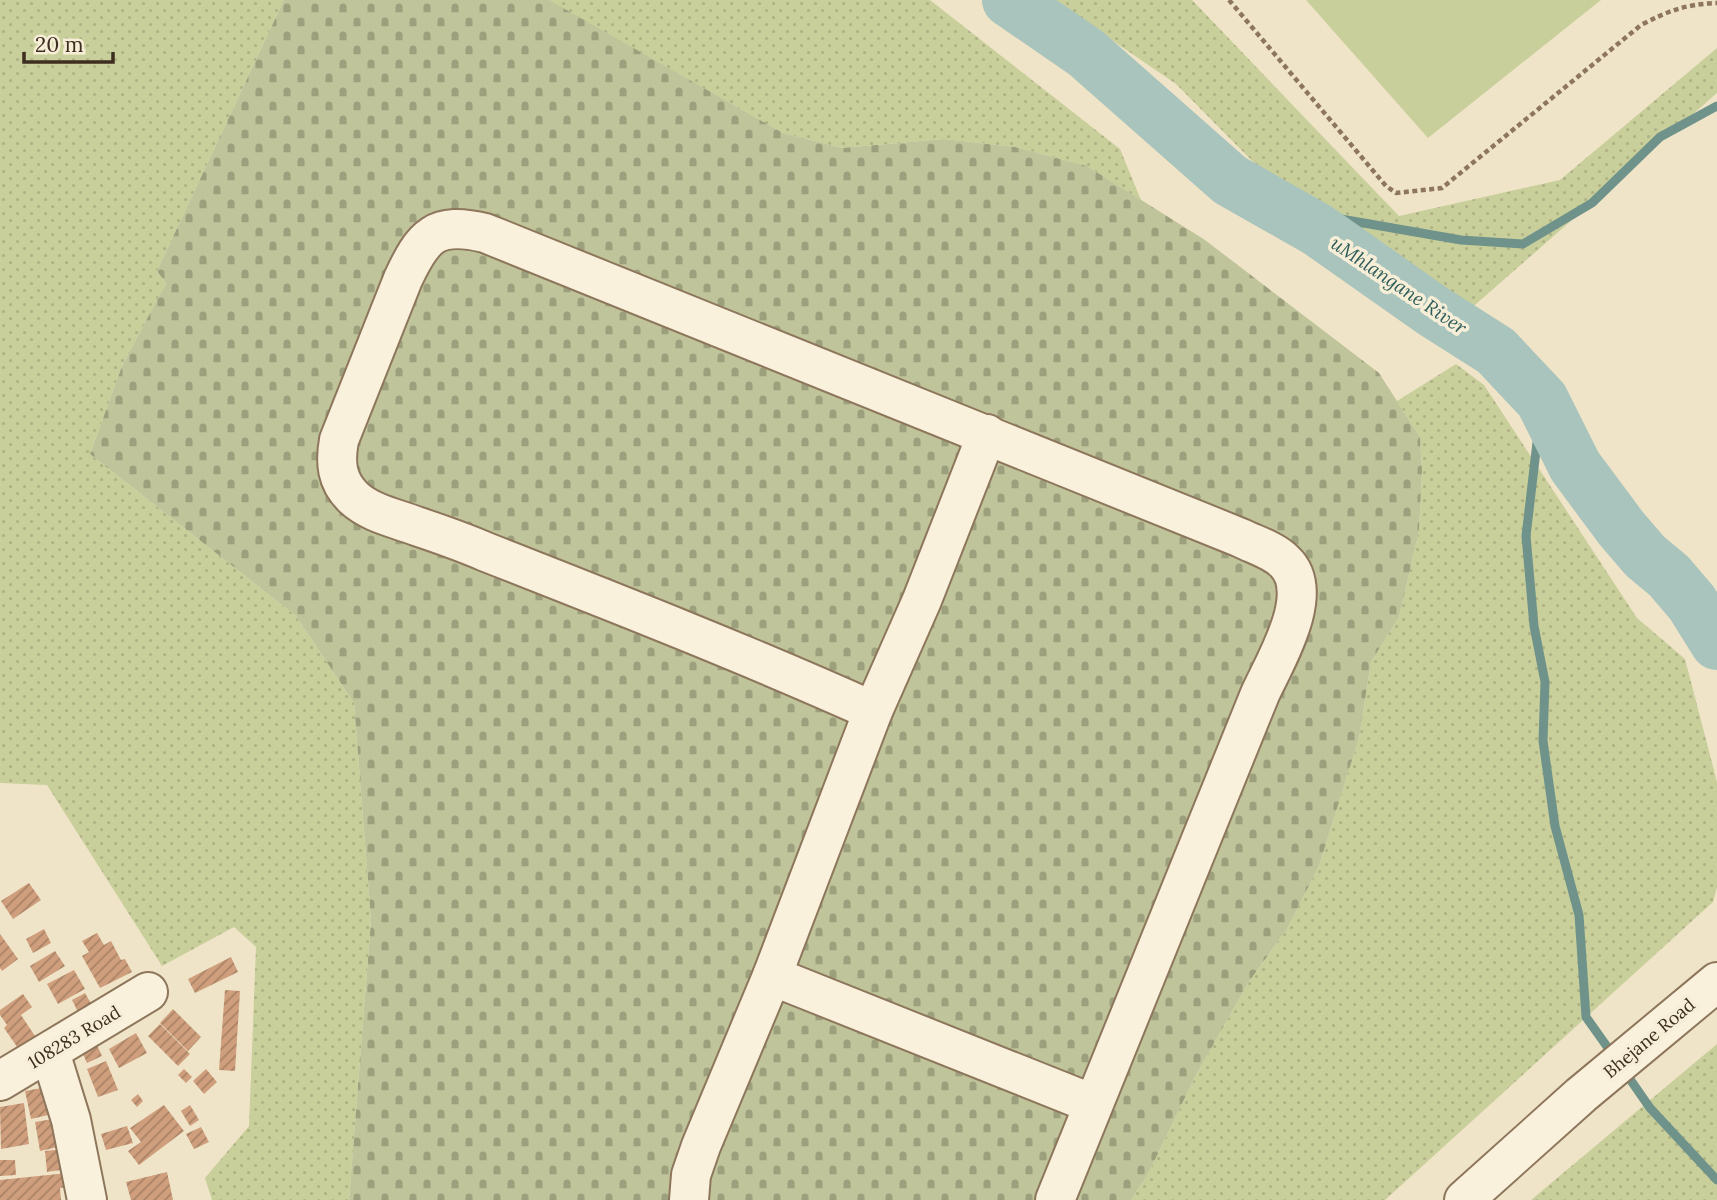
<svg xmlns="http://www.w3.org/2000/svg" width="1717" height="1200" font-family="Lora,serif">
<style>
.grass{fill:url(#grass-dots)}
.cemetery{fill:url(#cemetery-stones)}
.pitch{fill:#c9cf9b}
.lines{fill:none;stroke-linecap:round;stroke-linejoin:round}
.stream{stroke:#6f938a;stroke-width:9}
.river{stroke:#a9c4bc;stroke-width:54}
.building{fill:url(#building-hatch)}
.minor-casing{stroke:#8d765c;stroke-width:42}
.path{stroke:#8d765c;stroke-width:4.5;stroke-dasharray:5 3.5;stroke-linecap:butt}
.minor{stroke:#faf1dc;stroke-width:38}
.labels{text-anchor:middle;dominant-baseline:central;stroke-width:7;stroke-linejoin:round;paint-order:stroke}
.street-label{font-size:18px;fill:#3d2e20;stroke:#f7eed8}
.water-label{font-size:19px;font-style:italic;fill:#2f5d5a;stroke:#f7eed8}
</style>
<defs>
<pattern id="grass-dots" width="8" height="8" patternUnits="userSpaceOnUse" patternTransform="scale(1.75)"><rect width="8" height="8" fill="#c9cf9b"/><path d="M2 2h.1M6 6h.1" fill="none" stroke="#aeb285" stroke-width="1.8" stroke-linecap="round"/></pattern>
<pattern id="cemetery-stones" width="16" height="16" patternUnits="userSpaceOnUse" patternTransform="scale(1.75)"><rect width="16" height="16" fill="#bfc49a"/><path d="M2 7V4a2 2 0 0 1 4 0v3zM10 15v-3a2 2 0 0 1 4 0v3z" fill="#9ca07d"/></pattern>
<pattern id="building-hatch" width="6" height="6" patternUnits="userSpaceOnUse" patternTransform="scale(1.75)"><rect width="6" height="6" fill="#cf9f7d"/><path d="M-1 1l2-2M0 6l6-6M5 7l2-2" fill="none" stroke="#a98266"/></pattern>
</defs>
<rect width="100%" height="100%" fill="#f0e4c8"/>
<g class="grass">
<polygon points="0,0 284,0 157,271 166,283 122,366 90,454 296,616 354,703 371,920 349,1200 212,1200 205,1178 249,1126 256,947 234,927 162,966 47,785 0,783"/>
<polygon points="547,0 930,0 1120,149 1141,200 1087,166 1015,147 944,139 842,148 783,133"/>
<polygon points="1022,0 1192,0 1399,216 1560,180 1717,48 1717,93 1459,319 1277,186 1176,84 1103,34"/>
<polygon points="1456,364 1484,385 1637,618 1685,659 1717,782 1717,887 1713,902 1385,1200 1131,1200 1148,1174 1195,1077 1248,983 1287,929 1319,866 1359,738 1371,662 1399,617 1419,531 1422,471 1420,437 1397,401"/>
<polygon points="1717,1044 1717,1200 1531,1200"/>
</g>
<polygon class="cemetery" points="284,0 549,0 783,133 842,148 944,139 1015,147 1087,166 1205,240 1379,373 1420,437 1422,471 1419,531 1399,617 1371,662 1359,738 1319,866 1287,929 1248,983 1195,1077 1148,1174 1131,1200 349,1200 371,920 354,703 296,616 90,454 122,366 166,283 157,271"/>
<polygon class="pitch" points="1306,0 1601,0 1428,138"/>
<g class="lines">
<g class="stream">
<polyline points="1278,208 1461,240 1523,244 1592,203 1660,137 1717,106"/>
<polyline points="1542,400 1526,536 1534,626 1545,682 1543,741 1555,826 1579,915 1586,1017 1613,1055"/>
<polyline points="1625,1072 1650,1108 1717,1180"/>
</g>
<polyline class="river" points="1009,0 1086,53 1230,180 1318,230 1433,311 1496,351 1542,400 1575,466 1621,528 1645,556 1669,576 1692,603 1717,643"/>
</g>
<g class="building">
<polygon points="29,883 41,900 13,919 1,901"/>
<polygon points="44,929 51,943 33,953 26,939"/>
<polygon points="97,933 104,945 111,941 121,960 125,959 132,972 100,988 82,956 89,952 82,941"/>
<polygon points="0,934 18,959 2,971 0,968"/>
<polygon points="55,951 65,966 39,982 30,966"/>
<polygon points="231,957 238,972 195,993 188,979"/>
<polygon points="74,970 85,989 58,1004 47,984"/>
<polygon points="225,990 240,991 235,1071 219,1070"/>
<polygon points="85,993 93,1007 79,1014 72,1000"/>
<polygon points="23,994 32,1007 21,1015 39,1042 22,1054 4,1028 7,1025 0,1015 0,1010"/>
<polygon points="173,1009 201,1037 188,1051 160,1023"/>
<polygon points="160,1024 190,1054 178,1066 148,1036"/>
<polygon points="136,1033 147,1053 119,1068 109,1049"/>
<polygon points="97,1045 102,1056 87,1063 82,1052"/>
<polygon points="106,1061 118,1090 98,1097 87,1069"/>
<polygon points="184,1069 192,1077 186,1083 178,1075"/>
<polygon points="206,1069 217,1082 204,1094 193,1081"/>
<polygon points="47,1087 53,1114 31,1119 25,1091"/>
<polygon points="138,1094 143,1101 137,1107 131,1100"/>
<polygon points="24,1103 29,1144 1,1149 0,1107"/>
<polygon points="164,1105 184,1131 139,1165 128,1151 141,1142 130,1128"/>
<polygon points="190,1105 199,1120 190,1126 181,1111"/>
<polygon points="53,1119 58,1147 40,1151 35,1122"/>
<polygon points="127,1126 133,1143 106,1150 101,1134"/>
<polygon points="201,1127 209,1142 194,1149 186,1134"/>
<polygon points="72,1148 75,1168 47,1172 45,1151"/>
<polygon points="0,1160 15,1160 16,1175 0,1176"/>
<polygon points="77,1172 78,1186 60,1188 61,1200 0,1200 0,1180"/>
<polygon points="167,1172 173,1200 131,1200 126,1182"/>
</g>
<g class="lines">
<defs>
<g id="minor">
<path d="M873,711C746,654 616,603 486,552C463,542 440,534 416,526C395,518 370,513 354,498C336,481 335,462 339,440L403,279C423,236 435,221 485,233L1241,538C1255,545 1273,550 1284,561C1318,592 1275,661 1260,694L1055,1200"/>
<polyline points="772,976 1093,1104"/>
<polyline points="50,1052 71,1120 87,1200"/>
<polyline points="0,1081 148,992"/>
<polyline points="689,1200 691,1175 701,1146 772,976 873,711 922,600 987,434"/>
<polyline points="1464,1200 1581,1095 1717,982"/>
</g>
</defs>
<use href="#minor" class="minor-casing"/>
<path class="path" d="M1229,0L1386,186L1396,193L1442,188L1641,25C1668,11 1686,4 1717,3"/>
<use href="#minor" class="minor"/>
</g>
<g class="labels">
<g class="street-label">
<text transform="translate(74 1037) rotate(-31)">108283 Road</text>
<text transform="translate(1649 1038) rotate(-40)">Bhejane Road</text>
</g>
<g class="water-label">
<text transform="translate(1399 285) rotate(34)">uMhlangane River</text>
</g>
</g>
<path d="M24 52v10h89v-10" fill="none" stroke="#3d2e20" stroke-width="3.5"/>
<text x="35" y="52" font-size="21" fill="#3d2e20" stroke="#f7eed8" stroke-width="5" paint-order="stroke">20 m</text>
</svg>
